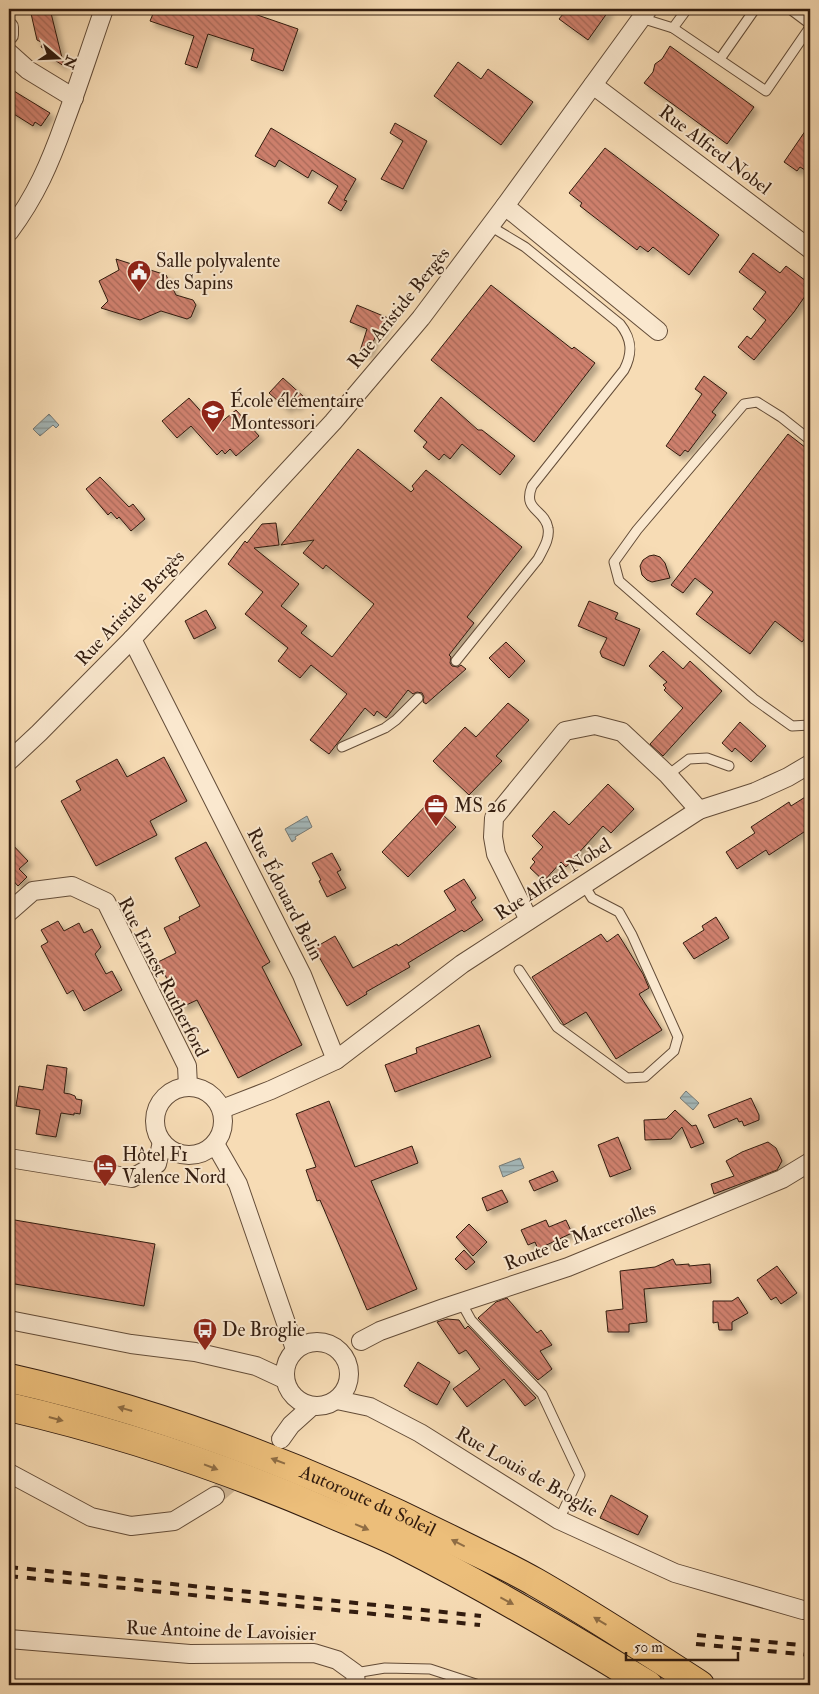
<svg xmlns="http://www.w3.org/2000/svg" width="819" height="1694" font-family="'IM FELL Double Pica',serif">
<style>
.water{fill:url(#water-rules);stroke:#767a76}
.building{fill:url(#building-back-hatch);stroke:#321c0f;filter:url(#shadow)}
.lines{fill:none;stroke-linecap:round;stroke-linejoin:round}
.minor-tunnel{stroke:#d0b694;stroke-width:18;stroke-dasharray:18 9;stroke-linecap:butt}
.service-casing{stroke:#634c38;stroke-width:11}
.minor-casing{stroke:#634c38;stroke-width:20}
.motorway-casing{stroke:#321c0f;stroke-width:30}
.service{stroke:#fae8cf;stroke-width:9}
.minor{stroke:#fae8cf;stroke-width:18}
.motorway{stroke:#ecbe7a;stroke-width:28}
.rail{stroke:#321c0f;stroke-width:4;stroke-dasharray:9 9;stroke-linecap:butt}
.oneway{fill:#8f6d44}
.labels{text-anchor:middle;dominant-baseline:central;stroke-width:4;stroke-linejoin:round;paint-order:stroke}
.street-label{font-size:19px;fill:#321c0f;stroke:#fae8cf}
.poi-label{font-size:19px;fill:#321c0f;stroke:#fae8cf;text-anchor:start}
</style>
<defs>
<pattern id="water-rules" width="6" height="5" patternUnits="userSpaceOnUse" patternTransform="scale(1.25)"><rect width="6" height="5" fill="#a4b8ba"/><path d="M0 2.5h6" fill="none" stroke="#869596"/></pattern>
<pattern id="building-back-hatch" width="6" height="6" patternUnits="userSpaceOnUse" patternTransform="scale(1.25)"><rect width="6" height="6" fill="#ce806d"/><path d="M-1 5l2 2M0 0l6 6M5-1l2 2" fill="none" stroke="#a86858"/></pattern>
<filter id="shadow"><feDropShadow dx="4.5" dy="4.5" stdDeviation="2.5" flood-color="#0004"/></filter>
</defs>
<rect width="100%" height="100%" fill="#f7dcb5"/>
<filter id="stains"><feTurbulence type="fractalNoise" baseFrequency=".004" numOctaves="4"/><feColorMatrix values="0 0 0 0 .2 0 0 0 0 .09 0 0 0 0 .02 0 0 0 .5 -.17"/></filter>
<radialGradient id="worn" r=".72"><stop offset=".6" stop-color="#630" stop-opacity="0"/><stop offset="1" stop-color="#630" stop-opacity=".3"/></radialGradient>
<g class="water">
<polygon points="49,414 59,425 56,428 53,425 40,436 33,429"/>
<polygon points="307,816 312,827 295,837 296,839 292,842 285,829"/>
<polygon points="686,1091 699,1103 693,1110 680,1098"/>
<polygon points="520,1158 524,1168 503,1177 499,1166"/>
</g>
<g class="building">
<polygon points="30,9 50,9 64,66 45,54 47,50 41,47 43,43 37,40"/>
<polygon points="155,9 240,9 298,29 283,71 251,60 254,49 208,34 197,68 185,64 194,36 150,21"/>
<polygon points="567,9 610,9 588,40 559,19"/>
<polygon points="670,46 754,107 727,144 644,83 653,72 655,64 662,59"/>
<polygon points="458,62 481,79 488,69 533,102 501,145 434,96"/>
<polygon points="9,88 50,113 41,126 35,122 33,126 9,111"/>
<polygon points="395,123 427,141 403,189 381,179 403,141 390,133"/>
<polygon points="810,124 810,173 800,167 797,171 784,162"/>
<polygon points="271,128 356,179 344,200 347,201 341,211 328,203 338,186 312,170 308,178 279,160 275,167 255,156"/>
<polygon points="605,148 719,235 689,275 653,247 648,252 640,246 637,250 580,206 582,203 569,193"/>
<polygon points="753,253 780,273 786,266 806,281 804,284 810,289 794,312 754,360 738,347 747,336 751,339 766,320 753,309 766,292 739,272"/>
<polygon points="116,259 166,275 176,295 193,300 196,305 191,317 187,319 161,311 140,320 101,308 108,301 99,281 119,270"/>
<polygon points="491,285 572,349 574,347 595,363 534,442 431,360"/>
<polygon points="357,305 388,318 381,335 377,333 368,354 360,351 367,329 350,322"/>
<polygon points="704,376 727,393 712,412 716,415 688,452 685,450 680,456 666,446 702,394 695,389"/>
<polygon points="283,378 304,397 296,407 292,404 287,409 269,393"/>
<polygon points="441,397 478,430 482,430 515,456 500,475 462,444 450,459 444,454 439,460 423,447 427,442 414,431"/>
<polygon points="189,398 215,427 236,410 259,436 236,456 230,449 225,454 222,450 217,455 191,426 177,438 162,421"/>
<polygon points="788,434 810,451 810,631 802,642 775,621 750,654 696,614 713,592 695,578 683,593 671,585"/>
<polygon points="358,449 411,492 414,489 412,486 426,470 522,547 467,617 474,623 449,655 451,657 450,663 452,666 458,667 461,665 466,669 426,704 423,702 424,697 422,693 417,692 413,694 408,690 386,718 377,711 374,716 365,708 329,754 310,740 347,694 311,665 300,678 278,661 288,648 245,614 263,592 228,564 245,541 247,543 262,524 276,523 279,545 254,548 299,584 281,606 307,626 301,633 332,657 374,604 326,565 323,569 303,553 314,540 281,545"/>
<polygon points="100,477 129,507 133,504 145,519 131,531 119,517 117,519 111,512 108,515 86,489"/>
<polygon points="654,555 660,557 665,563 670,578 652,582 647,580 642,575 640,566 643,560 649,556"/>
<polygon points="589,601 618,613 615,619 640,629 624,666 602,657 600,652 607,638 578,626"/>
<polygon points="206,610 216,628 194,639 185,621"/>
<polygon points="506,642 525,661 509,678 489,658"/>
<polygon points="663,651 683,669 690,661 722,691 663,756 650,744 683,708 664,690 666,688 663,685 667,682 649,666"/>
<polygon points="508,703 529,720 496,756 502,761 469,795 433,761 465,727 476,737"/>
<polygon points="740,722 766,746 751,762 735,748 732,752 722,743"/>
<polygon points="164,757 187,801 150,821 157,835 96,866 61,801 81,790 76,781 117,759 127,777"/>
<polygon points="608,784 634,809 611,833 603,826 566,867 561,862 544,881 530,868 535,862 532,859 543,847 532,836 554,811 569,825"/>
<polygon points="810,794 810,822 804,826 807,830 769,855 766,850 737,869 726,852 755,833 751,827 789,802 791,806"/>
<polygon points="429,802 456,827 408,877 382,852"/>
<polygon points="9,841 28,861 19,869 27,877 18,886 10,877 9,878"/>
<polygon points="206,842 270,962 262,967 302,1045 238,1078 197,1000 182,1007 158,962 176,953 164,928 180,920 179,917 200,906 175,858"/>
<polygon points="332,853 341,870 337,872 346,888 327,897 319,881 321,880 312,863"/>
<polygon points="464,879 476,898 471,902 483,920 464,932 462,930 408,963 410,967 366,992 367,994 347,1006 314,948 335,936 353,968 397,944 398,946 456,910 444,891"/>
<polygon points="716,917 729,938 694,959 683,943 704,930 702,926"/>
<polygon points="58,921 64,931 79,923 84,933 92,929 101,947 95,954 106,974 112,971 122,990 84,1011 73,990 67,994 41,946 48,942 41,930"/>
<polygon points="601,934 607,942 618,934 643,974 649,988 639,994 662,1030 616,1059 586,1012 564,1025 532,977"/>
<polygon points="479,1025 491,1057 395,1092 385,1065 417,1053 416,1048"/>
<polygon points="47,1065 67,1068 64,1093 70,1094 75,1096 76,1099 82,1100 80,1114 74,1113 74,1115 61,1113 56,1137 36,1134 40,1110 16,1106 19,1086 43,1090"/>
<polygon points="751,1098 759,1115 759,1120 744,1126 742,1121 739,1122 737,1118 714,1128 708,1115"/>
<polygon points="329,1101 355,1167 412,1146 418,1163 371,1181 417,1289 367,1310 320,1200 317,1201 306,1170 316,1167 296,1114"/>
<polygon points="675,1110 692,1126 696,1125 704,1143 691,1148 682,1127 671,1139 645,1140 644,1120 666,1119"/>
<polygon points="618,1137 631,1169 610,1177 598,1145"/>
<polygon points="768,1142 776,1148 782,1161 777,1170 714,1194 711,1184 734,1176 726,1161 742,1152"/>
<polygon points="553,1171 558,1181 534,1191 529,1181"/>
<polygon points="502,1190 508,1202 487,1211 482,1198"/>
<polygon points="9,1219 155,1244 144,1306 9,1283"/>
<polygon points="546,1220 549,1227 566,1220 572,1233 538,1249 535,1242 528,1245 521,1230"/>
<polygon points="469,1224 487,1242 473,1256 456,1237"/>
<polygon points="464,1250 475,1262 466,1270 455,1259"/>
<polygon points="673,1259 676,1265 689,1264 689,1266 710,1264 711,1283 644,1289 647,1322 629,1324 629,1332 608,1332 606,1311 623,1309 620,1271 655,1267"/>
<polygon points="777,1266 797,1293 781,1304 776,1297 771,1300 757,1280"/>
<polygon points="738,1297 748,1313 732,1322 732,1330 719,1330 718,1322 713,1323 713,1301 732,1301"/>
<polygon points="507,1298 537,1333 541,1330 552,1345 540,1351 552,1369 538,1380 478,1318 496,1302"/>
<polygon points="447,1319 459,1320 465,1329 468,1326 536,1398 525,1406 504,1379 467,1407 453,1389 480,1369 466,1350 459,1354 437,1322"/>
<polygon points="418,1362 450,1382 437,1405 409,1390 409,1389 404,1386"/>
<polygon points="611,1495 648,1516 638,1535 600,1518"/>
</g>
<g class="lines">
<polyline class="minor-tunnel" points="215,1496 281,1439"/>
<defs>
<g id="service">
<polyline points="790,9 810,24"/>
<polyline points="641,18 673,28 766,91 810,27"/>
<polyline points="673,28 687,9"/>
<polyline points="720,59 755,9"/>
<polyline points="810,440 781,417 757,402 744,404 637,530 614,562 619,581 754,699 792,726 810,725"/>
<path d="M456,661L538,559C543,549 550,539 548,528C545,509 522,511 532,486L624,370C633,353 632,339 620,324L525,247L490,226"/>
<polyline points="342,747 385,728 396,720 418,698"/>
<polyline points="668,775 689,759 707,758 729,766"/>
<polyline points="519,970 557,1027 627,1078 645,1077 674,1051 678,1037 632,935 619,912 592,898 584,885"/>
<polyline points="461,1302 471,1320 542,1394 580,1475 559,1520"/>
<polyline points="355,1673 385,1668 430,1669 479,1685"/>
</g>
<g id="minor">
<polyline points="9,27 9,35"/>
<polyline points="9,53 28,70 74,98"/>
<polyline points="593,85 810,249"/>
<polyline points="505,206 658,331"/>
<path d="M9,232C36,196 50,163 65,121C79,84 91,46 104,9"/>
<polyline points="132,639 302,975 336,1060"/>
<polyline points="9,761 39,733 132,639 333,422 421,318 505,206 648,9"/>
<polyline points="9,912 33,891 72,886 106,902 187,1066 188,1086"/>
<polyline points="529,920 496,854 493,837 494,818 565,731 595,725 622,732 668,775 699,810"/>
<circle cx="189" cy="1121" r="34"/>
<polyline points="222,1109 271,1090 336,1060 462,964 699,810 755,792 788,777 810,764"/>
<polyline points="215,1144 238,1184 295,1349"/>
<polyline points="9,1158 132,1178 157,1164 162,1142"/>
<polyline points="9,1320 131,1344 195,1352 256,1366 284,1379"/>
<polyline points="361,1341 380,1331 444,1308 568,1267 782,1179 810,1162"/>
<circle cx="317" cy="1374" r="32"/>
<polyline points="337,1400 370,1407 420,1433 559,1520 675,1573 803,1610 810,1610"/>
<polyline points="281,1439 291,1425 311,1407"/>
<polyline points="9,1473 91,1517 131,1526 174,1521 215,1496"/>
<polyline points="9,1639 190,1654 314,1653 337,1660 355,1673 356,1685"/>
</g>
<g id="motorway">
<path id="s1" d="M9,1378C165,1413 313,1470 456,1542C482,1555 509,1567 535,1582C591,1614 646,1650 700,1685"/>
<path d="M9,1407C117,1432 223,1467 325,1511C350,1522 377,1532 401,1544C486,1587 567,1635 648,1685"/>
</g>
</defs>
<use href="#service" class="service-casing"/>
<use href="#minor" class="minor-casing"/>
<use href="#motorway" class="motorway-casing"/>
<use href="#service" class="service"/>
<use href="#minor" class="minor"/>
<use href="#motorway" class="motorway"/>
<g class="rail">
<polyline points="9,1567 481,1616"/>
<polyline points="9,1576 480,1625"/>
<polyline points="697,1635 810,1646"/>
<polyline points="696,1644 810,1655"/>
</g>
</g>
<defs><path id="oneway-solid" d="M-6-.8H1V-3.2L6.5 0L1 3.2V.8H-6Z" transform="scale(1.25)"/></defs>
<g class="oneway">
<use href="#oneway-solid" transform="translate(125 1409) rotate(-164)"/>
<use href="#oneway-solid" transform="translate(56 1419) rotate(15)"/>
<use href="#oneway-solid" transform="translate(278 1461) rotate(-159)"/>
<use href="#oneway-solid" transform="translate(211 1467) rotate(21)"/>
<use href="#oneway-solid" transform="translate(362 1527) rotate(23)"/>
<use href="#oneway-solid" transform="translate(458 1543) rotate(-153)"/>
<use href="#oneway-solid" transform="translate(507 1601) rotate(28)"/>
<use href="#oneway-solid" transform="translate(600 1621) rotate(-149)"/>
</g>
<defs>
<symbol id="civic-pin" viewBox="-11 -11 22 30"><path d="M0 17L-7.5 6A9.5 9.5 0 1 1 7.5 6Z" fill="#8f2418" stroke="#fae8cf"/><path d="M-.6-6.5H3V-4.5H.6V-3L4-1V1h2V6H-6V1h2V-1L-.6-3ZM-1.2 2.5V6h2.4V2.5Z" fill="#fff"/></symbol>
<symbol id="school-pin" viewBox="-11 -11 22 30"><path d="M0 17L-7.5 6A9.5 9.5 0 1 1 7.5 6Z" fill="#8f2418" stroke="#fae8cf"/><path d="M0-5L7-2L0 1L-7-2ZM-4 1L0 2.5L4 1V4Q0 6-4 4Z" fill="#fff"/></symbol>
<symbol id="office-pin" viewBox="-11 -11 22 30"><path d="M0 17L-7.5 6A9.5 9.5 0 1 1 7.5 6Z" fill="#8f2418" stroke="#fae8cf"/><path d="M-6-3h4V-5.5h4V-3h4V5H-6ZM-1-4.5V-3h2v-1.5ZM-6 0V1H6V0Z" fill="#fff"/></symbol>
<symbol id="hotel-pin" viewBox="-11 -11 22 30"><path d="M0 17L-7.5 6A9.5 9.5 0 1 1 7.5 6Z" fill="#8f2418" stroke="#fae8cf"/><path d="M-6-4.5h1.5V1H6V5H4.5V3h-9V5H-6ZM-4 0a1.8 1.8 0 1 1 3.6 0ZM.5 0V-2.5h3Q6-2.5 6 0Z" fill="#fff"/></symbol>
<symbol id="bus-pin" viewBox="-11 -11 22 30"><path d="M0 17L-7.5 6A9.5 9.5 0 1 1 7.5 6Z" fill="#8f2418" stroke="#fae8cf"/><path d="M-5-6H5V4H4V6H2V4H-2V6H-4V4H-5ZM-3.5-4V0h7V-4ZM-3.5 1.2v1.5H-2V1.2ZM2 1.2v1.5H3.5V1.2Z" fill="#fff"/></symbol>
</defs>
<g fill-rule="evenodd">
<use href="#civic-pin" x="125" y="258" width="28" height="38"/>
<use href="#school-pin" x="199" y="398" width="28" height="38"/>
<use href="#office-pin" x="422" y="792" width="28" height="38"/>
<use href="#hotel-pin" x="91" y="1152" width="28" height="38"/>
<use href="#bus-pin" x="191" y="1316" width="28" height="38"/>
</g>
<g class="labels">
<g class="street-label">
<text transform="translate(715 150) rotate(37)">Rue Alfred Nobel</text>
<text transform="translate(399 308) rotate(-51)">Rue Aristide Bergès</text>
<text transform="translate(130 608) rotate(-47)">Rue Aristide Bergès</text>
<text transform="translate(553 879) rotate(-33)">Rue Alfred Nobel</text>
<text transform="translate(285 894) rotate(63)">Rue Édouard Belin</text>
<text transform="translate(163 977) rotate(63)">Rue Ernest Rutherford</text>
<text transform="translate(580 1236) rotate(-21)">Route de Marcerolles</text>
<text transform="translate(527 1472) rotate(30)">Rue Louis de Broglie</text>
<text stroke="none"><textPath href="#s1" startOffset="380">Autoroute du Soleil</textPath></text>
<text transform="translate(221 1631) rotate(2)">Rue Antoine de Lavoisier</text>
</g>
<g class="poi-label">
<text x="156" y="261">Salle polyvalente<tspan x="156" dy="22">des Sapins</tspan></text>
<text x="230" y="401">École élémentaire<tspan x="230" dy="22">Montessori</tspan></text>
<text x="454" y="806">MS 26</text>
<text x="122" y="1155">Hôtel F1<tspan x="122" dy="22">Valence Nord</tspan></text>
<text x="222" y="1330">De Broglie</text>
</g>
</g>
<rect width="819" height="1694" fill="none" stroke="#f7dcb5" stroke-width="30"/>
<rect x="10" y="10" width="799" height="1674" fill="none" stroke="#321c0f" stroke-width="2.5"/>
<rect x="15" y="15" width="789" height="1664" fill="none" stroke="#321c0f"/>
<g transform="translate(58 58) rotate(109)" stroke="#fae8cf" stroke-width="4" paint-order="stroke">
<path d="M0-4L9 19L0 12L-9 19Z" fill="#321c0f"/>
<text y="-8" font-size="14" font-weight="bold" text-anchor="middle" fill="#321c0f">N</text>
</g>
<path d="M626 1652v8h112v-8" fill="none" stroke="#321c0f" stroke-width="2.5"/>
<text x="634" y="1652" font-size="15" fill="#321c0f" stroke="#fae8cf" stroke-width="4" paint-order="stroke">50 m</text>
<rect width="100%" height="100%" filter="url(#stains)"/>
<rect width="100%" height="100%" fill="url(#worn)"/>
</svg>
